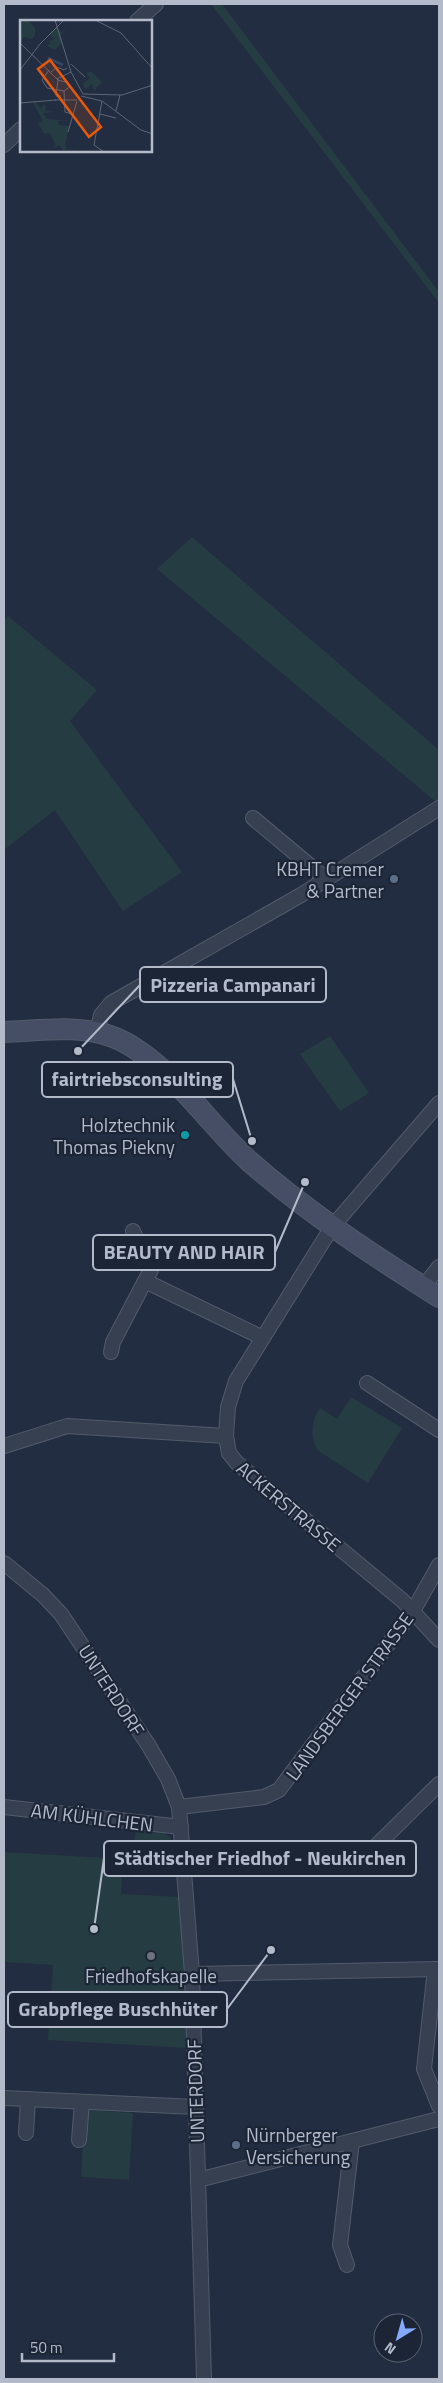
<svg xmlns="http://www.w3.org/2000/svg" width="443" height="2383" font-family="'Titillium Web',sans-serif">
<style>
.green{fill:#253c42}
.lines{fill:none;stroke-linecap:round;stroke-linejoin:round}
.street-casing{stroke:#525b6b;stroke-width:16}
.secondary-casing{stroke:#525b6b;stroke-width:22}
.street{stroke:#374050;stroke-width:14}
.secondary{stroke:#454e64;stroke-width:20}
.service-dot{fill:#5c6f8a;stroke:#1c2535;stroke-width:2}
.culture-dot{fill:#0f9aa8;stroke:#1c2535;stroke-width:2}
.worship-dot{fill:#6b7280;stroke:#1c2535;stroke-width:2}
.labels{text-anchor:middle;dominant-baseline:central;stroke-width:4.5;stroke-linejoin:round;paint-order:stroke}
.poi-label{font-size:19px;fill:#b3bbcb;stroke:#1c2535;text-anchor:end}
.street-label{font-size:19px;fill:#b3bbcb;stroke:#1c2535}
.inset-river{fill:none;stroke:#354769;stroke-width:2.5}
.inset-road{fill:none;stroke:#5d6678;stroke-width:1}
.view{fill:#e8590c;fill-opacity:0.15;stroke:#e8590c;stroke-width:2.5}
.inset-edge{fill:none;stroke:#b3bbcb;stroke-width:2.5}
.leader{fill:none;stroke:#b3bbcb;stroke-width:2}
.callout-dot{fill:#b3bbcb;stroke:#1c2535;stroke-width:2}
.callout{fill:#1c2535;stroke:#b3bbcb;stroke-width:2}
.callout-label{font-size:20px;text-anchor:middle;font-weight:bold;fill:#b3bbcb}
</style>
<rect width="100%" height="100%" fill="#232d41"/>
<g class="green">
<polygon points="211,4 222,4 439,292 439,303"/>
<polygon points="192,537 439,750 439,800 436,802 157,569"/>
<polygon points="8,616 97,690 70,721 182,872 123,911 55,810 4,850 4,620"/>
<polygon points="330,1036 369,1093 340,1111 300,1054"/>
<path d="M351,1397L402,1428L368,1483L317,1450C310,1436 311,1421 320,1408L337,1419Z"/>
<path d="M136,1829C165,1832 173,1829 177,1861L132,1858Z"/>
<polygon points="4,1852 123,1859 121,1894 181,1897 186,1972 183,1972 186,2048 48,2040 53,1965 4,1962"/>
<polygon points="85,2110 133,2113 129,2180 81,2177"/>
</g>
<g class="lines">
<defs>
<g id="street">
<polyline points="137,21 156,4"/>
<polyline points="4,145 21,129"/>
<polyline points="253,818 326,879"/>
<polyline points="97,1033 101,1015 111,1003 301,895 439,808"/>
<polyline points="133,1231 151,1270 145,1281 261,1337"/>
<polyline points="423,1287 439,1267"/>
<polyline points="111,1352 113,1342 145,1281"/>
<polyline points="367,1383 439,1430"/>
<polyline points="226,1436 228,1407 236,1381 332,1227 439,1103"/>
<polyline points="4,1446 67,1426 226,1436 229,1453 237,1463 403,1601 439,1640"/>
<polyline points="4,1563 43,1595 61,1614 149,1746 168,1779 179,1807 192,1974 204,2379"/>
<polyline points="4,1807 181,1827"/>
<polyline points="179,1807 264,1797 279,1790 413,1611 439,1565"/>
<polyline points="357,1854 374,1848 439,1784"/>
<polyline points="435,1969 424,2069 439,2106"/>
<polyline points="192,1974 439,1969"/>
<polyline points="4,2098 195,2107"/>
<polyline points="26,2133 28,2099"/>
<polyline points="79,2140 82,2102"/>
<polyline points="198,2180 439,2119"/>
<polyline points="347,2265 340,2245 352,2141"/>
</g>
<path id="secondary" d="M4,1032C38,1031 80,1024 113,1037C165,1057 208,1124 249,1161C308,1213 373,1255 439,1297"/>
</defs>
<use href="#street" class="street-casing"/>
<use href="#secondary" class="secondary-casing"/>
<use href="#street" class="street"/>
<use href="#secondary" class="secondary"/>
</g>
<g class="service-dot">
<circle cx="394" cy="879" r="5"/>
<circle cx="236" cy="2145" r="5"/>
</g>
<circle class="culture-dot" cx="185" cy="1135" r="5"/>
<circle class="worship-dot" cx="151" cy="1956" r="5"/>
<g class="labels">
<g class="poi-label">
<text x="384" y="868">KBHT Cremer<tspan x="384" dy="22">&amp; Partner</tspan></text>
<text x="175" y="1124">Holztechnik<tspan x="175" dy="22">Thomas Piekny</tspan></text>
<text x="151" y="1975" text-anchor="middle">Friedhofskapelle</text>
<text x="246" y="2134" text-anchor="start">Nürnberger<tspan x="246" dy="22">Versicherung</tspan></text>
</g>
<g class="street-label">
<text transform="translate(289 1506) rotate(40)">ACKERSTRASSE</text>
<text transform="translate(112 1690) rotate(57)">UNTERDORF</text>
<text transform="translate(349 1696) rotate(-54)">LANDSBERGER STRASSE</text>
<text transform="translate(92 1817) rotate(7)">AM KÜHLCHEN</text>
<text transform="translate(195 2091) rotate(-92)">UNTERDORF</text>
</g>
</g>
<g transform="translate(20 20)">
<rect width="132" height="132" fill="#232d41"/>
<path d="M2,0H8L15,8V15L12,19L4,17L0,23ZM48,6L41,15L42,23L35,30L27,26L31,22H26L34,19L29,14L37,7L41,13ZM71,51L82,62L74,71L72,64L66,69L62,64L70,58L66,54ZM16,82L20,88L25,84L26,91L37,92L23,93L27,99L50,101H38L39,105L49,106L45,126L55,131L59,125L55,132L47,127L44,132L39,125L32,129L36,125L29,112L25,114L18,104L23,101L13,83Z" fill="#253c42"/>
<path class="inset-river" d="M28,38L43,45"/>
<path class="inset-road" d="M35,0L51,52L63,74M75,0L101,13L133,49M0,23L38,60L49,63M51,44L65,57M0,50L20,24L44,0M29,50L22,60L27,68L44,71L51,66M31,52L37,47L44,50L47,48M37,59L51,52M38,60L36,76H41M44,71L45,92L52,94M63,74L102,75L133,65M61,76L82,81L121,110L133,114M35,80H57M82,81L74,125L84,132M0,83L36,80M96,91L100,75M80,94L96,98M48,112L57,81"/>
<path class="view" d="M30,40L81,107L69,117L18,49Z"/>
<rect width="132" height="132" class="inset-edge"/>
</g>
<path class="leader" d="M78 1051L140 985M252 1141L233 1079M305 1182L275 1252M94 1929L104 1858M271 1950L227 2009"/>
<g class="callout-dot">
<circle cx="78" cy="1051" r="5"/>
<circle cx="252" cy="1141" r="5"/>
<circle cx="305" cy="1182" r="5"/>
<circle cx="94" cy="1929" r="5"/>
<circle cx="271" cy="1950" r="5"/>
</g>
<g class="callout">
<rect x="140" y="967" width="186" height="35" rx="5"/>
<rect x="42" y="1062" width="191" height="35" rx="5"/>
<rect x="93" y="1235" width="182" height="35" rx="5"/>
<rect x="104" y="1841" width="312" height="35" rx="5"/>
<rect x="8" y="1992" width="219" height="35" rx="5"/>
</g>
<g class="callout-label">
<text x="233" y="992">Pizzeria Campanari</text>
<text x="137" y="1086">fairtriebsconsulting</text>
<text x="184" y="1259">BEAUTY AND HAIR</text>
<text x="260" y="1865">Städtischer Friedhof - Neukirchen</text>
<text x="118" y="2016">Grabpflege Buschhüter</text>
</g>
<rect width="443" height="2383" fill="none" stroke="#b3bbcb" stroke-width="10"/>
<g transform="translate(398 2338) rotate(217)"><circle r="24" fill="#1c2535" stroke="#586171"/>
<path d="M0-4L9 19L0 12L-9 19Z" fill="#84aaff"/>
<text y="-8" font-size="14" font-weight="bold" text-anchor="middle" fill="#b3bbcb">N</text>
</g>
<path d="M22 2353v8h92v-8" fill="none" stroke="#b3bbcb" stroke-width="2.5"/>
<text x="30" y="2353" font-size="15" fill="#b3bbcb" stroke="#1c2535" stroke-width="4" paint-order="stroke">50 m</text>
</svg>
